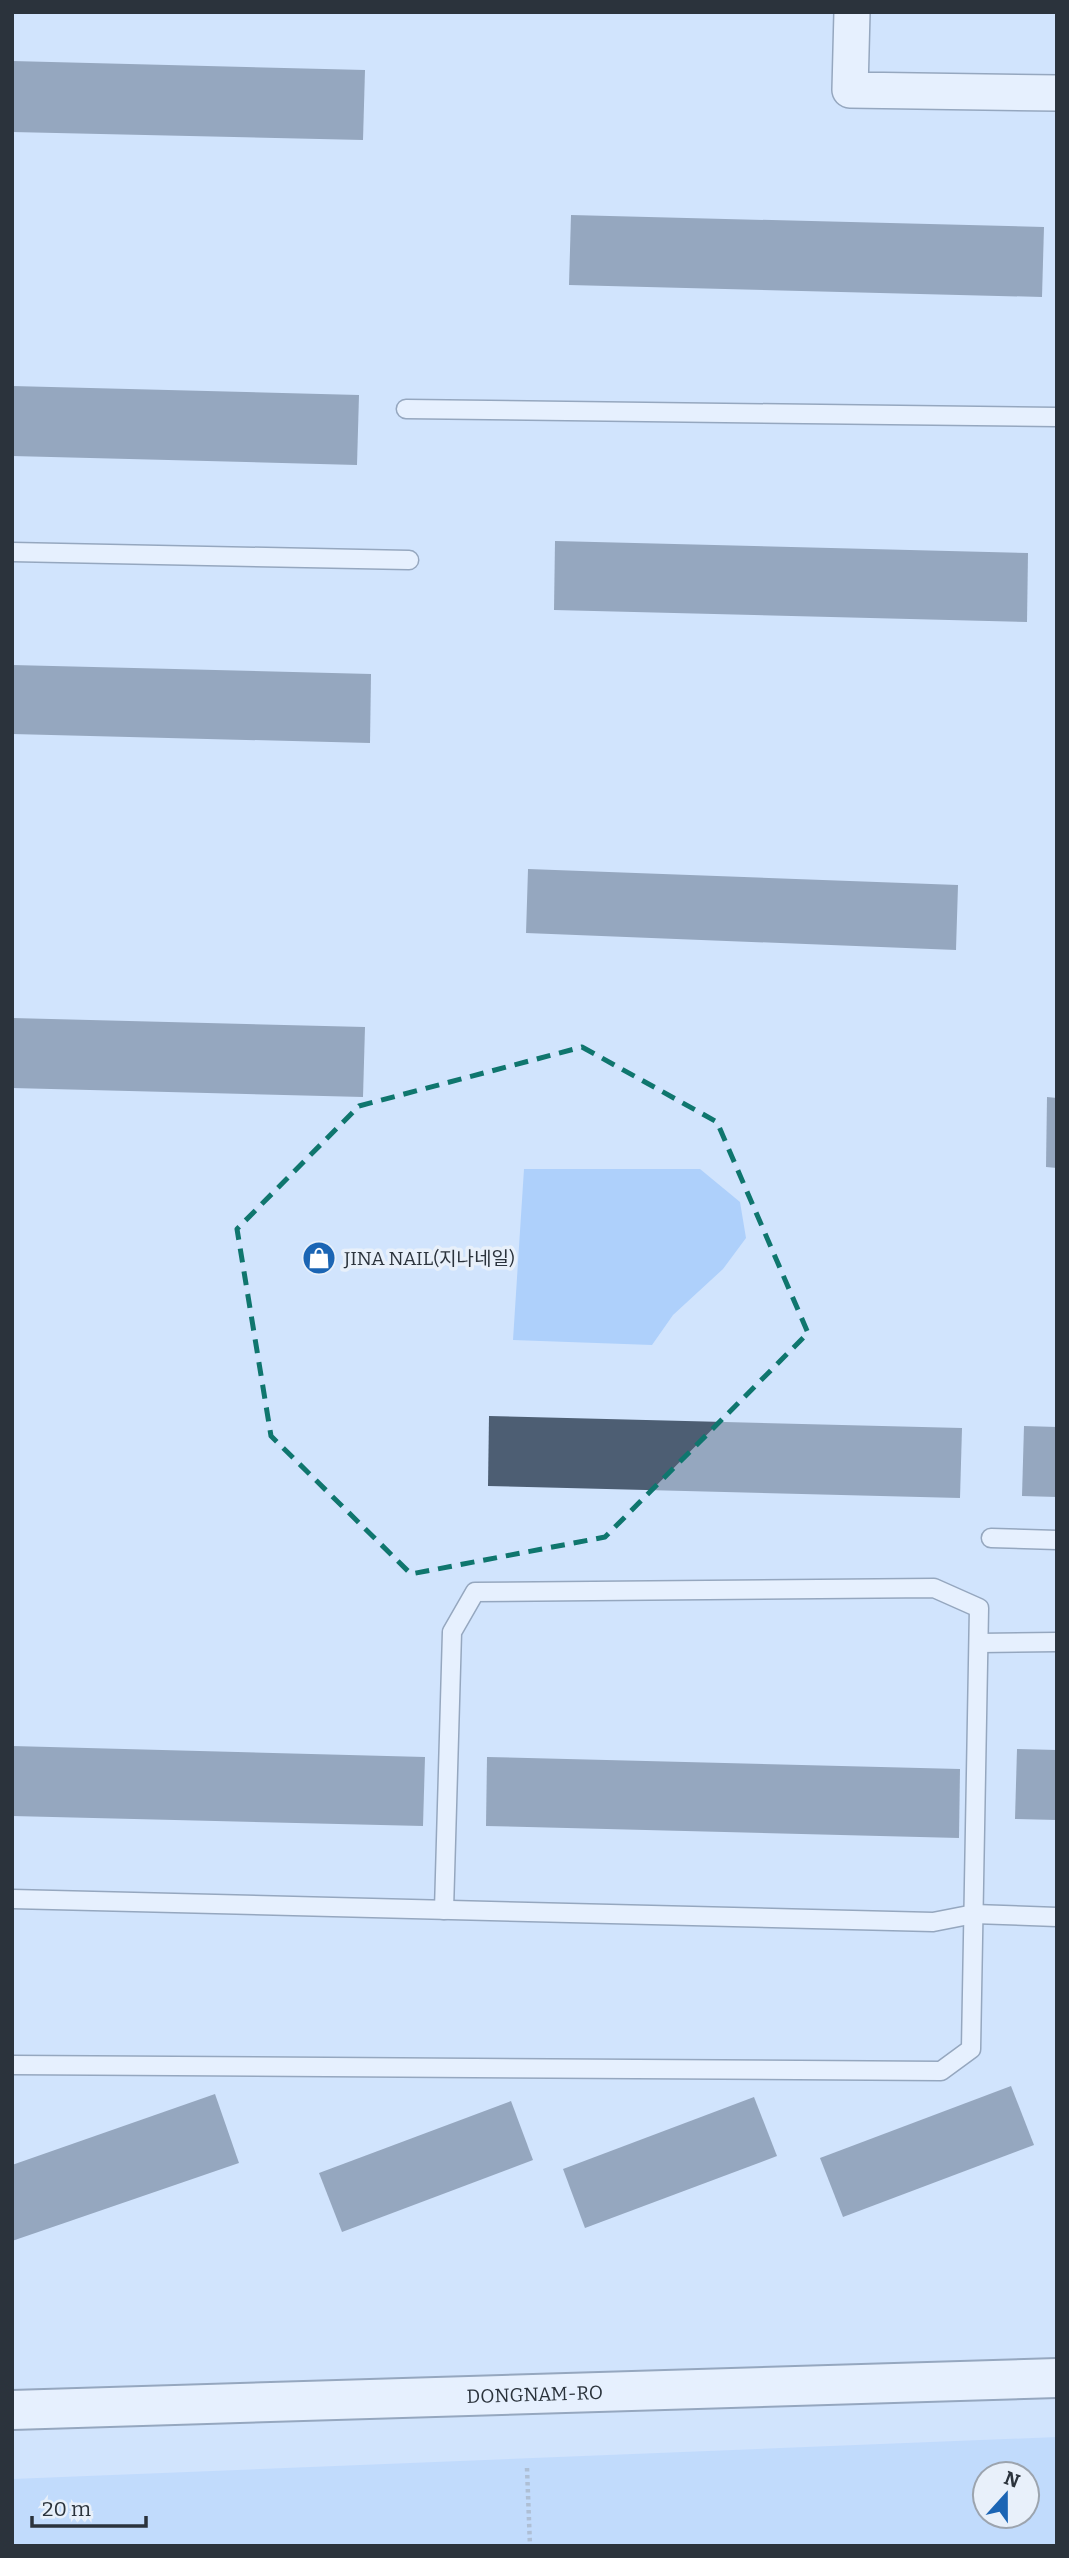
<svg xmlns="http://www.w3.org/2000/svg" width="1069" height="2558" font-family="Bitter,'Noto Sans KR',serif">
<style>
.green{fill:#aed0fb;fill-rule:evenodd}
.building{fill:#4d5e73}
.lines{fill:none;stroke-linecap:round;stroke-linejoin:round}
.service-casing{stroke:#4d5e73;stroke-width:21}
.minor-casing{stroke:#4d5e73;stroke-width:38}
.secondary-casing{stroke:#4d5e73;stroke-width:42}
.path{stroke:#8492a4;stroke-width:4.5;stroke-dasharray:3.5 3.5;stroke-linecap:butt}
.service{stroke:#fff;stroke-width:18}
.minor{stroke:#fff;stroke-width:35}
.secondary{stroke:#fff;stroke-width:38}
.marked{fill:none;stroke:#0f766e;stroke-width:5;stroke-dasharray:14 9;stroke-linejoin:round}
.labels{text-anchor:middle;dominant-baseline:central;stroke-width:7;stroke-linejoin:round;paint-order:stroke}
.poi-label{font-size:19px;fill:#2b333c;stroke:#e8f0fa;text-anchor:start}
.street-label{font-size:19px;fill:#2b333c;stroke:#e8f0fa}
</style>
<rect width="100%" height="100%" fill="#d1e4fd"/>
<g class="green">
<polygon points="524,1169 700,1169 740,1202 746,1238 723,1269 673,1315 652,1345 513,1340"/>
<path d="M1057,2437V2546H12V2479ZM985,2474H1027V2516H985Z"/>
</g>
<g class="building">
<polygon points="12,61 365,70 363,140 12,132"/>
<polygon points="571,215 1044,227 1042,297 569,285"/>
<polygon points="12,386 359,395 357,465 12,456"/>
<polygon points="555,541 1028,553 1027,622 554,610"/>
<polygon points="12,665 371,674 370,743 12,734"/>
<polygon points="528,869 958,885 956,950 526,933"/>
<polygon points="12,1018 365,1027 363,1097 12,1088"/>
<polygon points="1047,1097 1057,1098 1057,1168 1046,1167"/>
<polygon points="489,1416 962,1428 960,1498 488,1486"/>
<polygon points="1024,1426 1057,1427 1057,1497 1022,1496"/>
<polygon points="12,1746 425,1757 423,1826 12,1816"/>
<polygon points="1017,1749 1057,1750 1057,1820 1015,1819"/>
<polygon points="487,1757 960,1769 959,1838 486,1826"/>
<polygon points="1011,2086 1034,2145 843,2217 820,2158"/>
<polygon points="215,2094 239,2163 12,2241 12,2165"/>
<polygon points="754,2097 777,2156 585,2228 563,2169"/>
<polygon points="511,2101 533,2160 342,2232 319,2173"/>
</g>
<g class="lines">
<defs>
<g id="service">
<polyline points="406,409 1057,417"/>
<polyline points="12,552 409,560"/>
<polyline points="991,1538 1057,1540"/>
<polyline points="979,1643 1057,1642"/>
<polyline points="12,1899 933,1922 974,1914 1057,1917"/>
<polyline points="12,2065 941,2071 971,2049 979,1608 934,1588 475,1592 452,1632 444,1910"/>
</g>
<polyline id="minor" points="852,12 850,90 1057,93"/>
<g id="secondary">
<path id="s1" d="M12,2410L1057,2378"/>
</g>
</defs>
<use href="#service" class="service-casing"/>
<use href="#minor" class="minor-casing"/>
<use href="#secondary" class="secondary-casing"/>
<polyline class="path" points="527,2468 530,2546"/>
<use href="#service" class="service"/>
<use href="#minor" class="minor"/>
<use href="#secondary" class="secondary"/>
</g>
<path d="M0 0H1069V2558H0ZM582,1047L717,1122L808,1333L605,1537L411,1574L271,1436L237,1229L359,1106Z" fill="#d1e4fd" fill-opacity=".55" fill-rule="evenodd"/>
<path class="marked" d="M582,1047L717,1122L808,1333L605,1537L411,1574L271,1436L237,1229L359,1106Z"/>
<defs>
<symbol id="shop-disc" viewBox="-11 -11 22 22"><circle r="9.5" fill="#1b65b4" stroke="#e8f0fa"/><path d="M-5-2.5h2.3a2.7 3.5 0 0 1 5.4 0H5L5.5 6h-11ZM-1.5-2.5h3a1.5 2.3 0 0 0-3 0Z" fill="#fff"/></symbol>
</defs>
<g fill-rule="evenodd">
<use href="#shop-disc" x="300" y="1239" width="38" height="38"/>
</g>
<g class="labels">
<g class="poi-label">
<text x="344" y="1258">JINA NAIL(지나네일)</text>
</g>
<g class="street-label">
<text stroke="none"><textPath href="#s1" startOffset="523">DONGNAM-RO</textPath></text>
</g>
</g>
<rect width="1069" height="2558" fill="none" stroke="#2b333c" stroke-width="28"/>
<g transform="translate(1006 2495) rotate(21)"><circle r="33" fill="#e8f0fa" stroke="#9ca4ae" stroke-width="2"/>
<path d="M0-5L12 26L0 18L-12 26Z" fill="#1b65b4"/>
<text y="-10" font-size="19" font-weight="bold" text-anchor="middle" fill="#2b333c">N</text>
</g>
<path d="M32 2516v10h114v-10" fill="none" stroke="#2b333c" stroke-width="3.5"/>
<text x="42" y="2516" font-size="21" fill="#2b333c" stroke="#e8f0fa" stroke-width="5" paint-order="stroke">20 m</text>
</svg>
